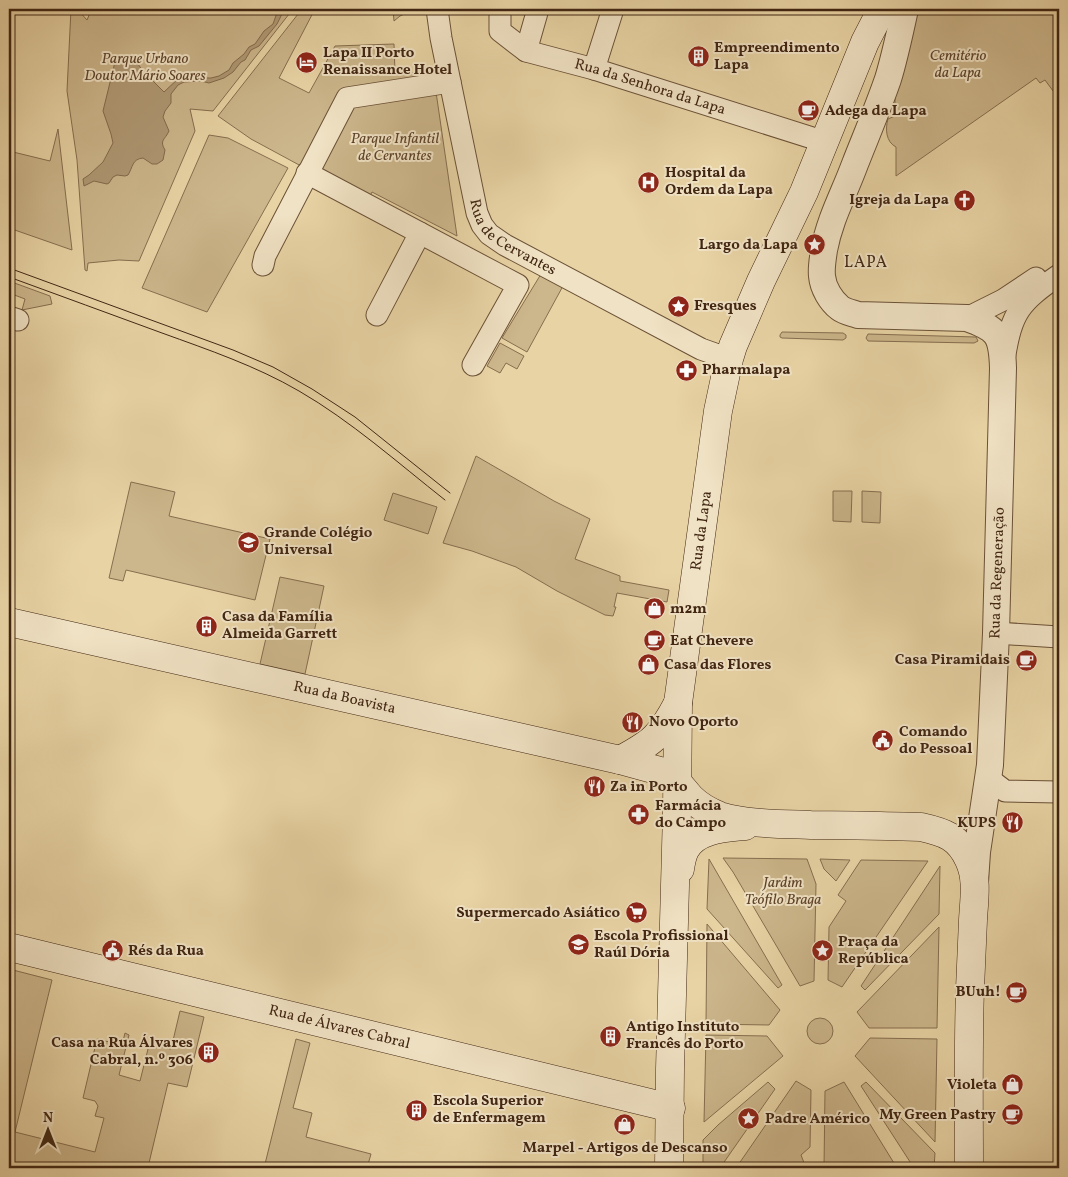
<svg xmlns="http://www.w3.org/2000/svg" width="1068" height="1177" font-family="Vollkorn,serif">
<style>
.green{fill:#ccb68b;stroke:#866e4f}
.water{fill:#af9873;stroke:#836a4d}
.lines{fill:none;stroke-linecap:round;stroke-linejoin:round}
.minor-casing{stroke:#6b5137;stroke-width:23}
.tertiary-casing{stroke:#6b5137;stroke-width:28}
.secondary-casing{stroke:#412613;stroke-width:29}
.minor{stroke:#f0e2c4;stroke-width:21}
.tertiary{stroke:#f0e2c4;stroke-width:26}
.secondary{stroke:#f0e2c4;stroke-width:28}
.tram{stroke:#412613;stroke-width:1}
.labels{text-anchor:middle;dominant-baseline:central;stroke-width:4;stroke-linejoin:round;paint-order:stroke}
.poi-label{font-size:15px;font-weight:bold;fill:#412613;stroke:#f0e2c4;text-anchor:start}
.park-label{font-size:15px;font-style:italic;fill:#5d432b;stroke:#f0e2c4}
.street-label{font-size:15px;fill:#412613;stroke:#f0e2c4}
.neighbourhood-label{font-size:16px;letter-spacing:1px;fill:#412613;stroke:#f0e2c4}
</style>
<rect width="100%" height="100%" fill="#e8d3a4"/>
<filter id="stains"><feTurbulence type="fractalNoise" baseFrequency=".004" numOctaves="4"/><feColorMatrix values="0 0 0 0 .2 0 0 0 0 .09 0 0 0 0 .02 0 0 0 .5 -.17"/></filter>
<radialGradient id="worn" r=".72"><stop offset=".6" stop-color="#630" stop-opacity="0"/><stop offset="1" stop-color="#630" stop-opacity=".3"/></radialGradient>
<g class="green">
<polygon points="71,9 77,9 87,20 90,13 89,9 293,9 213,111 190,109 195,131 139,261 119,260 88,263 87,271 85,270 77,160 67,91"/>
<polygon points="302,9 315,9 279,78 309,93 335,46 394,44 395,73 432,72 433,78 340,92 301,166 251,139 218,116"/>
<polygon points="393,9 413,9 413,10 400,16 394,21"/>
<path d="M913,9H1059V99L1045,80L1040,83L1036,78L896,176V147C886,142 885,129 888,119L895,116V89Z"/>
<polygon points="436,92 457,236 372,192 369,198 318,171 354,104"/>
<polygon points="58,129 72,250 9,228 9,151 50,161"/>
<polygon points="209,135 228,138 288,168 207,312 142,288"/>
<polygon points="541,274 563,286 527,352 502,338"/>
<polygon points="9,281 50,296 52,304 22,310 25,299 9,293"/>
<polygon points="782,332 843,333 846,335 846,338 843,340 782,338 780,337 780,335"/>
<polygon points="868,334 976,337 978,341 974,343 868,341 866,338"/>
<polygon points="500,343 524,356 517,369 506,363 500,373 487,366"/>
<polygon points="476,456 554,501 590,519 575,559 620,576 620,581 669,590 667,602 617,593 614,607 616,607 613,616 605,615 557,591 516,567 472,551 443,543"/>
<polygon points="131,482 175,492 169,516 270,539 255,600 126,570 123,581 109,578"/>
<polygon points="833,491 852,491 851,522 833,521"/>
<polygon points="862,491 881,492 880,523 862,522"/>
<polygon points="393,493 437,507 428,534 384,520"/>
<polygon points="280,577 324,586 305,674 260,664"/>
<polygon points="723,858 807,859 816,884 814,981 800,986 733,872"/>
<polygon points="709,859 782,985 778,988 707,909"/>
<polygon points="820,859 850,860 836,881 824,869"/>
<polygon points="861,860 928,861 842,987 828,980 829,927 846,901 838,895"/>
<polygon points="940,866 939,914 865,990 861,986"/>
<polygon points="707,924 780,1010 769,1025 706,1024"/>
<polygon points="939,927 937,1028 869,1028 857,1012"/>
<polygon points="9,969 52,980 15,1132 95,1152 104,1118 95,1116 98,1106 95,1101 83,1098 97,1039 122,1045 125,1033 129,1035 119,1075 140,1081 149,1045 171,1049 180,1011 204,1017 187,1087 168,1083 149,1163 155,1165 154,1168 9,1168"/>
<circle cx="820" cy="1031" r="13"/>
<polygon points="706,1035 767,1036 783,1056 704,1122"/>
<polygon points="870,1038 937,1039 935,1142 855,1056"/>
<polygon points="296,1039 310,1043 293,1108 312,1113 306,1137 371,1154 367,1168 264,1168"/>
<polygon points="796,1081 811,1090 810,1147 801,1155 806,1168 736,1168"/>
<polygon points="768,1082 775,1089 720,1168 703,1168 703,1140 718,1125"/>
<polygon points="844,1082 897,1168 824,1168 825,1091"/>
<polygon points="866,1082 935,1153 934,1168 914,1168 861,1086"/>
</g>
<path class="water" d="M277,9H282V14L277,24L259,46L251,50L245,60L241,62L233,72L224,78L209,83L201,81L184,82L178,85L171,94V103L165,111L163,117L169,131C165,140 159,140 165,150L163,160L157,164H152L143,158C132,159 133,167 128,175L125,176L117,175L113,177L109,183L107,184L94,181L84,186L83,179L89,175L103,162L113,143L111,134L103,111L115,62L120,58L132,56L143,71L164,92L180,77H187L194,75L202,78H211L219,76L229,70L233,63L244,54L249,47L255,44L264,31L273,24L278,10Z"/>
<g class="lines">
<defs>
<g id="minor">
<path id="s1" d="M437,9L441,38L477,213L482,225L489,234L505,245L701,349L729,359"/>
<path id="s2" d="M500,9V31L526,51L594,69L825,142"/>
<polyline points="526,51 538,9"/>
<polyline points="594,69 613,9"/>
<polyline points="307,173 518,285 473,365"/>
<polyline points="263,265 265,256 347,98 450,82"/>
<polyline points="377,315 420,233"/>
<polyline points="9,317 18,320"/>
<polyline points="967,318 1003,300 1036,278"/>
<path d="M1004,360C1012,311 1019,303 1059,275"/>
<polyline points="996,633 1059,637"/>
<polyline points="988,778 1005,791 1059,792"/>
</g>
<path id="tertiary" d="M905,9C900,32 895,56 888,79C878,108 866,136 855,164C844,194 830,218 824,250C823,258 821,267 822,276C823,288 831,301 840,308C845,312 853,313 858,315L967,318C998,329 1002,335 1003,368L996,633L990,765L977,852L975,882"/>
<g id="secondary">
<path id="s3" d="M9,622L620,760L660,771C675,776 681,787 691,798C699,806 710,812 720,816C745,824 784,824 811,825C848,825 885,826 921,827C944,832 959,837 969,860C978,879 974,900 973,920C972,943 971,966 970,989C968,1049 969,1108 969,1168"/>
<path d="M620,760C652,743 661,736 678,703"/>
<path d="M680,869C681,862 682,856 685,850C696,829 724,828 745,826"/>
<path id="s4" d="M9,947L671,1108"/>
<path id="s5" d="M669,1168L670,1069L677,812L678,703L718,411L729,359L733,346L761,281L804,192L865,42L882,9"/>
</g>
</defs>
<use href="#minor" class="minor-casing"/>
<use href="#tertiary" class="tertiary-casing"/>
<use href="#secondary" class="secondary-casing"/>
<use href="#minor" class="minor"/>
<use href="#tertiary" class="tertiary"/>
<use href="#secondary" class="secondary"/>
<g class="tram">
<polyline points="9,268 233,350 273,367 312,389 355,417 450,493"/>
<path d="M9,277C60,296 111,314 162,333C209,350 256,366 299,391C351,421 398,463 445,500"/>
</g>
</g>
<defs>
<symbol id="building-disc" viewBox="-11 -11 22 22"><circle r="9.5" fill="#8f2418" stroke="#f0e2c4"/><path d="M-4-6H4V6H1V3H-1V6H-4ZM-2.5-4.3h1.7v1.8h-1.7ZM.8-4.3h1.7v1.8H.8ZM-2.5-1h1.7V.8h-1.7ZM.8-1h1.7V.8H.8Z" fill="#fff"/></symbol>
<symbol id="hotel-disc" viewBox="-11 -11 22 22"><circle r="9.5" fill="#8f2418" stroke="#f0e2c4"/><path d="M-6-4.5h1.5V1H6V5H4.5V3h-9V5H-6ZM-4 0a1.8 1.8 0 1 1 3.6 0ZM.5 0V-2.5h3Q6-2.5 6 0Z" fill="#fff"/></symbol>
<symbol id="cafe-disc" viewBox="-11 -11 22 22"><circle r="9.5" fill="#8f2418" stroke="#f0e2c4"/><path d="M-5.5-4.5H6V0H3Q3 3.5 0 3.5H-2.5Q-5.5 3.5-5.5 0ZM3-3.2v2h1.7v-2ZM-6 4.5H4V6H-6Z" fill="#fff"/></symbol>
<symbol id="hospital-disc" viewBox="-11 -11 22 22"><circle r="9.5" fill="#8f2418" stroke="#f0e2c4"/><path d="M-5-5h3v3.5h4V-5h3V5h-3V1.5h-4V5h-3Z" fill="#fff"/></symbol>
<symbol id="church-disc" viewBox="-11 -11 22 22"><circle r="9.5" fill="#8f2418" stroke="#f0e2c4"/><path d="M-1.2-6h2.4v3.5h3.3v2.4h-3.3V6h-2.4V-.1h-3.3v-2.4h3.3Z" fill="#fff"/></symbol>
<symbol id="sight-disc" viewBox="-11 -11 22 22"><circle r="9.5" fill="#8f2418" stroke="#f0e2c4"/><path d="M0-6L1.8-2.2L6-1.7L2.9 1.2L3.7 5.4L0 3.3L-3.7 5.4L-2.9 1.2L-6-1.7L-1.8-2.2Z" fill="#fff"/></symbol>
<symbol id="pharmacy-disc" viewBox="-11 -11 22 22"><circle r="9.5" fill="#8f2418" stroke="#f0e2c4"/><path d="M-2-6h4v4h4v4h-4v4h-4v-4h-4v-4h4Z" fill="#fff"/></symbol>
<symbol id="school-disc" viewBox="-11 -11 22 22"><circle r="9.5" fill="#8f2418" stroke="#f0e2c4"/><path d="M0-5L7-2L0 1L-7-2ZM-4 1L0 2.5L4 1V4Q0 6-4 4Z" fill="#fff"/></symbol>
<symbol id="shop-disc" viewBox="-11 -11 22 22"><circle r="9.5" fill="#8f2418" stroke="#f0e2c4"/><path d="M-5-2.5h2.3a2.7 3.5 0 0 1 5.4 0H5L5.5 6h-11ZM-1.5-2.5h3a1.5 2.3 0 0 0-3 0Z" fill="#fff"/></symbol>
<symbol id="restaurant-disc" viewBox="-11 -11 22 22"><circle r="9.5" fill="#8f2418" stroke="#f0e2c4"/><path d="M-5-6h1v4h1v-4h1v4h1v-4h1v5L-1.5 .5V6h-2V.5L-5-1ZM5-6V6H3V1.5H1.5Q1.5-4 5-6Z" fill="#fff"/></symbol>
<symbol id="civic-disc" viewBox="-11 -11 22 22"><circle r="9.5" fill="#8f2418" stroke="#f0e2c4"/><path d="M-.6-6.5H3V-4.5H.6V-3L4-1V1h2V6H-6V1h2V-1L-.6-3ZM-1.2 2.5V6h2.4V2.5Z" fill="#fff"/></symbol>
<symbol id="supermarket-disc" viewBox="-11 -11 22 22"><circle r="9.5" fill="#8f2418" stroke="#f0e2c4"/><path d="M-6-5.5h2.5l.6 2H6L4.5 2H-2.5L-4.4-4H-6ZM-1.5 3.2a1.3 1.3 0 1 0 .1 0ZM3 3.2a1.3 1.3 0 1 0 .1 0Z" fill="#fff"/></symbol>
</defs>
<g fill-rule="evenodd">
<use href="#building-disc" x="686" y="44" width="25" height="25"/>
<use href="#hotel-disc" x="294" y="50" width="25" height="25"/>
<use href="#cafe-disc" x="796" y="98" width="25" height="25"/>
<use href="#hospital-disc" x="636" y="170" width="25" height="25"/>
<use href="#church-disc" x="952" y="188" width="25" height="25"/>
<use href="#sight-disc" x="802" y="232" width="25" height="25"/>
<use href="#sight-disc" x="666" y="294" width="25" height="25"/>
<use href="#pharmacy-disc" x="674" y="358" width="25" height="25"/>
<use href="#school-disc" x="236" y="530" width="25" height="25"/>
<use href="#shop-disc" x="642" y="596" width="25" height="25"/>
<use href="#building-disc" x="194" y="614" width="25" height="25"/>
<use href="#cafe-disc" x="642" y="628" width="25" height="25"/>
<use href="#cafe-disc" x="1014" y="648" width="25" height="25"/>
<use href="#shop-disc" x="636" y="652" width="25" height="25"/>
<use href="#restaurant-disc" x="620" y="710" width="25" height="25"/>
<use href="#civic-disc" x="870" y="728" width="25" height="25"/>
<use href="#restaurant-disc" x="582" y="774" width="25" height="25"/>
<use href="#pharmacy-disc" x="626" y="802" width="25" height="25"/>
<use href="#restaurant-disc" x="1000" y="810" width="25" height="25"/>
<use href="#supermarket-disc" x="624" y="900" width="25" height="25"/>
<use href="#school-disc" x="566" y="932" width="25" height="25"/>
<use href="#civic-disc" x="100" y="938" width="25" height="25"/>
<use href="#sight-disc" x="810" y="938" width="25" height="25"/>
<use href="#cafe-disc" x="1004" y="980" width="25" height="25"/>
<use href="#building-disc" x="598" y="1024" width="25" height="25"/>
<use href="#building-disc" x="196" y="1040" width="25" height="25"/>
<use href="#shop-disc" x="1000" y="1072" width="25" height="25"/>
<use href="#building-disc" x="404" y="1098" width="25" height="25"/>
<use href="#cafe-disc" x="1000" y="1102" width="25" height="25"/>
<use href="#sight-disc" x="736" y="1106" width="25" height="25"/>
<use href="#shop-disc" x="612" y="1112" width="25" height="25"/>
</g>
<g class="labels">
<g class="poi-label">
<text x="714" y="48">Empreendimento<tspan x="714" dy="17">Lapa</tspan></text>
<text x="323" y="53">Lapa II Porto<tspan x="323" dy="17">Renaissance Hotel</tspan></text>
<text x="825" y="111">Adega da Lapa</text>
<text x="665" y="173">Hospital da<tspan x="665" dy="17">Ordem da Lapa</tspan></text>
<text x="949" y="200" text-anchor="end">Igreja da Lapa</text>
<text x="798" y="245" text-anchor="end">Largo da Lapa</text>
<text x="694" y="306">Fresques</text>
<text x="702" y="370">Pharmalapa</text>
<text x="264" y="533">Grande Colégio<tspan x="264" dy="17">Universal</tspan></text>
<text x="670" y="609">m2m</text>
<text x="222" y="617">Casa da Família<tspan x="222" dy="17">Almeida Garrett</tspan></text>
<text x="670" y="641">Eat Chevere</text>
<text x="1010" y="660" text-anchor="end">Casa Piramidais</text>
<text x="664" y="665">Casa das Flores</text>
<text x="649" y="722">Novo Oporto</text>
<text x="899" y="732">Comando<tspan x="899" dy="17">do Pessoal</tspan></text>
<text x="610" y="787">Za in Porto</text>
<text x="655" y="806">Farmácia<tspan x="655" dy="17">do Campo</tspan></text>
<text x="996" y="823" text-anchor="end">KUPS</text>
<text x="620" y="913" text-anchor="end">Supermercado Asiático</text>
<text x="594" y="936">Escola Profissional<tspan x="594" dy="17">Raúl Dória</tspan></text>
<text x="838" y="942">Praça da<tspan x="838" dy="17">República</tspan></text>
<text x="128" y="951">Rés da Rua</text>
<text x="1001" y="992" text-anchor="end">BUuh!</text>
<text x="626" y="1027">Antigo Instituto<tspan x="626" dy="17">Francês do Porto</tspan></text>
<text x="193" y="1043" text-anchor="end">Casa na Rua Álvares<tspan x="193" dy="17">Cabral, n.º 306</tspan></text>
<text x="997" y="1085" text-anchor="end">Violeta</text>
<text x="433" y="1101">Escola Superior<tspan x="433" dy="17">de Enfermagem</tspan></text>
<text x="996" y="1115" text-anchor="end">My Green Pastry</text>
<text x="765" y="1119">Padre Américo</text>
<text x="625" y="1148" text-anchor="middle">Marpel - Artigos de Descanso</text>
</g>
<g class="park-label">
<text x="958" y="56">Cemitério<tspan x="958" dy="17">da Lapa</tspan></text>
<text x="145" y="59">Parque Urbano<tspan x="145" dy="17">Doutor Mário Soares</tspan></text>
<text x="395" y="139">Parque Infantil<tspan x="395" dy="17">de Cervantes</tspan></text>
<text x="783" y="883">Jardim<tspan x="783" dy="17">Teófilo Braga</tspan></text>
</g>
<g class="street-label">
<text stroke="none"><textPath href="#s2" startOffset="184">Rua da Senhora da Lapa</textPath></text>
<text stroke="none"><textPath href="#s1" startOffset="251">Rua de Cervantes</textPath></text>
<text stroke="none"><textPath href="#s5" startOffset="639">Rua da Lapa</textPath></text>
<text transform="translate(998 573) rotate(-88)">Rua da Regeneração</text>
<text stroke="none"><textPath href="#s3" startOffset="344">Rua da Boavista</textPath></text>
<text stroke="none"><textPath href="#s4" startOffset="340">Rua de Álvares Cabral</textPath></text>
</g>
<g class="neighbourhood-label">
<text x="866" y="263">LAPA</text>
</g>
</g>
<rect width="1068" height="1177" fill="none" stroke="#e8d3a4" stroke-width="30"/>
<rect x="10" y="10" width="1048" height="1157" fill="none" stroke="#412613" stroke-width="2.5"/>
<rect x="15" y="15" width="1038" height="1147" fill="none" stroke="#412613"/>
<g transform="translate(48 1130)" stroke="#f0e2c4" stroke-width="4" paint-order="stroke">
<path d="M0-4L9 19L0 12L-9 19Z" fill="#412613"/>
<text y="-8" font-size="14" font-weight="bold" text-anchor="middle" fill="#412613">N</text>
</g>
<rect width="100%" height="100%" filter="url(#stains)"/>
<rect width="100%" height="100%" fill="url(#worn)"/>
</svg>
